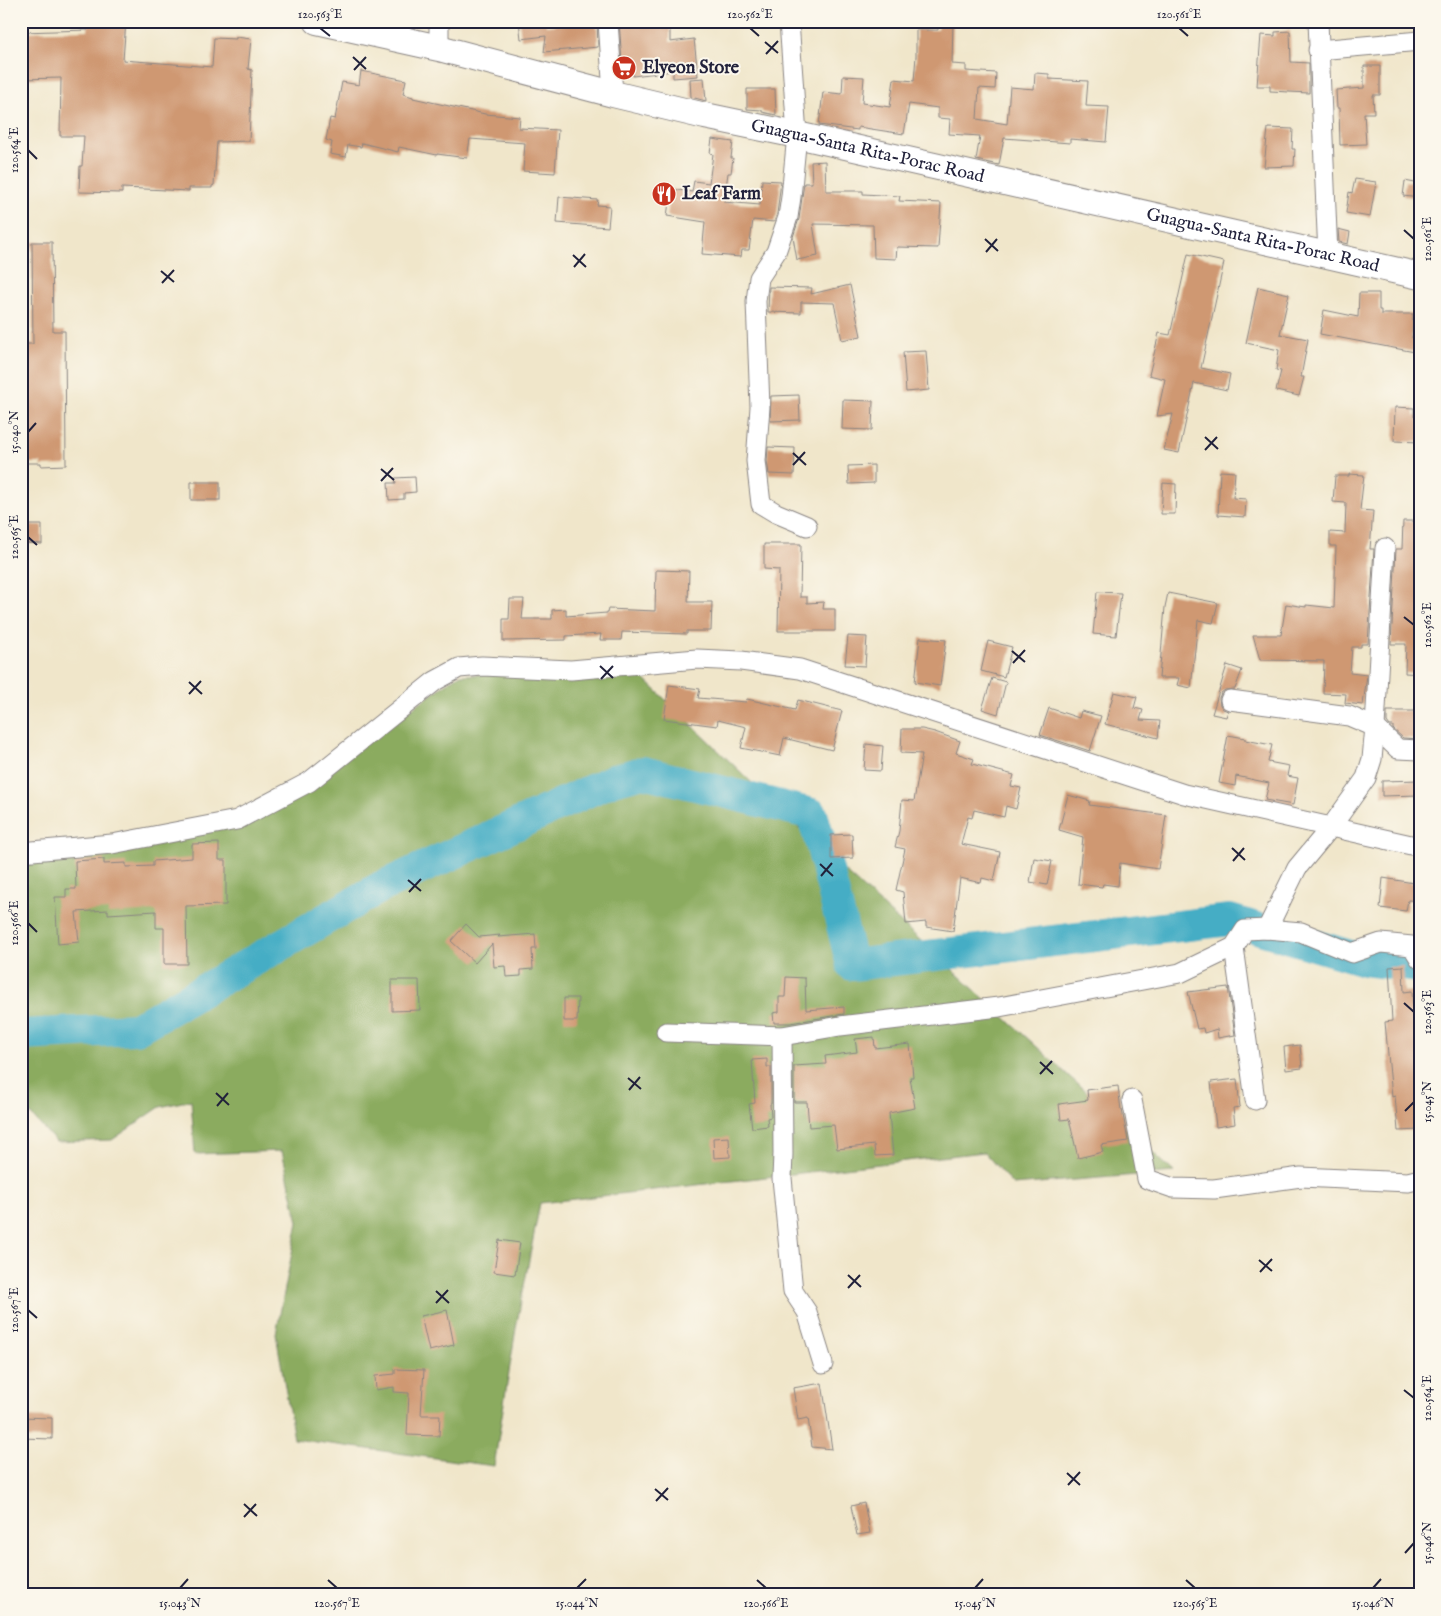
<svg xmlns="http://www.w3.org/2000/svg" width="1441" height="1616" font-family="'IM FELL English',serif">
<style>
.forest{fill:#8bab5f;stroke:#56664d}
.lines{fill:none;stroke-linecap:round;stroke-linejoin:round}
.river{stroke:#45adc5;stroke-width:32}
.building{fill:#cf9872}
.street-casing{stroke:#898482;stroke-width:21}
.secondary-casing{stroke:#898482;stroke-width:28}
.street{stroke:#fff;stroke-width:19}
.secondary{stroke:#fff;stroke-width:26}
.ticks{fill:none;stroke:#22223b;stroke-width:2}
.labels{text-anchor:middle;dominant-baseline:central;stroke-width:4;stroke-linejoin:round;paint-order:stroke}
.poi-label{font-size:18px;font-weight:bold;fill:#22223b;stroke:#fbf7ec;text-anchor:start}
.street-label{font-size:18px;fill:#22223b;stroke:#fbf7ec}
.neatline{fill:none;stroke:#22223b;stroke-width:2}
.ticks-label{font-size:12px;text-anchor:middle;fill:#22223b}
</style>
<rect width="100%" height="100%" fill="#fbf7ec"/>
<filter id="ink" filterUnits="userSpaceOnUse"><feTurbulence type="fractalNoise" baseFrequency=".02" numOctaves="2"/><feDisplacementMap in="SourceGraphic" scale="10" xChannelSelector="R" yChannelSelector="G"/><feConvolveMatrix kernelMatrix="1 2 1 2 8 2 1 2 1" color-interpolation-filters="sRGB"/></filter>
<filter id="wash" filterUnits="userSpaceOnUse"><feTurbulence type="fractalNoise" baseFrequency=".0096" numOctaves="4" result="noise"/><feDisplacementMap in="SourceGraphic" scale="20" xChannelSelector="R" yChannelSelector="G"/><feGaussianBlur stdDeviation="1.12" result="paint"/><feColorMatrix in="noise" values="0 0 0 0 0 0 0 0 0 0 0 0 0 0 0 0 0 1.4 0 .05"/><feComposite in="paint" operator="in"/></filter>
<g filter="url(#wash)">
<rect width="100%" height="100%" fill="#f0e6ca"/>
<polygon class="forest" points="615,673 640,675 828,856 1174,1172 1013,1185 984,1152 540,1203 516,1328 494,1466 294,1439 276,1334 298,1222 282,1151 195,1154 191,1100 160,1107 112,1140 56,1142 21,1104 21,861 240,824 371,737 459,675"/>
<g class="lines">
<polyline class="river" points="21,1035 136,1029 381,887 613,780 643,772 812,814 823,851 852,965 1230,920 1364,960 1420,967"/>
</g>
<g id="blocks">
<g class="building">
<polygon points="89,21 126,21 123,60 212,67 214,38 236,39 236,37 251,39 248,69 252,70 249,141 217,142 214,185 212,186 212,188 189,188 189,191 122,188 122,193 79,192 80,166 82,166 84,136 60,136 61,78 21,79 21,32 88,30"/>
<polygon points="519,21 546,21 546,29 546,26 597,21 598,47 544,52 546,36 521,39"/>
<polygon points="619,21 670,21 670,42 694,39 698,76 673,78 673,71 633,76 633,74 623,76"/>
<polygon points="938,21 953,21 952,64 966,65 966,71 996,73 995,89 979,88 977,119 1007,124 1010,87 1034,89 1035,73 1049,74 1049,79 1088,81 1086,106 1109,107 1106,142 1070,139 1070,143 1004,138 999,165 976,160 980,136 949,134 950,119 938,118 938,108 909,104 904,134 858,127 858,130 819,125 823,92 842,94 843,76 864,77 862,103 890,107 894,79 914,81 916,56 916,30 938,30"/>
<polygon points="1290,31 1291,62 1309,63 1309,93 1270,91 1270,86 1257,86 1261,35 1275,36 1275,32"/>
<polygon points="1364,66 1380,66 1380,95 1373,95 1374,113 1364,113 1366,144 1340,145 1339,108 1337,108 1336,90 1364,88"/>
<polygon points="361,71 406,80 403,94 413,97 413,98 485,114 520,117 519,128 558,130 555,173 523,171 525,143 470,139 467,158 437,154 437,155 399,147 398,152 362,143 361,147 348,145 346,157 330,154 332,142 326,140 330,118 335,119 342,82 359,85"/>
<polygon points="704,78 706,101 691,97 690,79"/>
<polygon points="747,89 775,89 776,115 762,112 762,110 747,109"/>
<polygon points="1268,128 1293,129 1292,149 1295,149 1294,166 1264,167"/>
<polygon points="712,139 733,142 731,158 733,158 731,173 728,173 724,202 760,205 762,180 781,181 777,214 774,222 753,220 749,250 742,250 741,257 702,254 705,222 667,216 671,189 692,192 694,181 709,183 713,154 710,153"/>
<polygon points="825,161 826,191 863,191 863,194 900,196 899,201 941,203 938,248 897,247 896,259 874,258 873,225 813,224 818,256 797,260 793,237 799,219 804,183 812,183 811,162"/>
<polygon points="1355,179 1376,182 1370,217 1346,213 1349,192 1352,193"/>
<polygon points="1405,181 1420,184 1420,198 1403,196"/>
<polygon points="559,197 598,200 597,205 610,206 608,227 557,223"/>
<polygon points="1338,229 1350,232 1348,244 1339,242"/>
<polygon points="32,242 52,242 53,331 65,331 66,465 41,466 41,463 21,463 21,344 33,344"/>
<polygon points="1188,254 1224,262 1201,368 1230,374 1227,390 1194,383 1179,453 1164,450 1173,414 1157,416 1165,379 1149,375 1159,333 1170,335"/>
<polygon points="850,285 861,336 842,340 834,303 801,302 801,313 768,312 769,287 812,288 811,294"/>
<polygon points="1258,287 1289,294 1280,334 1308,339 1301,377 1304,377 1299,396 1276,391 1281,371 1276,370 1279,350 1246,343"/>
<polygon points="1359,293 1379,293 1379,310 1381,310 1381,314 1413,314 1412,338 1420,338 1420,353 1320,334 1324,310 1358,317"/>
<polygon points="926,351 929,390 906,392 903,352"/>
<polygon points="799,395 800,420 770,421 771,396"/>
<polygon points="843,400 873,401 872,430 842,429"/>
<polygon points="1395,407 1414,408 1414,416 1420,416 1420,442 1394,441"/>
<polygon points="768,447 795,448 794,475 769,474 767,461"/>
<polygon points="874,465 874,483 849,484 848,466"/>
<polygon points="1220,471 1235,472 1233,498 1246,499 1245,517 1218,515"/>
<polygon points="1349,474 1364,475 1360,510 1373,511 1370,549 1374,549 1368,644 1361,644 1361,647 1352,647 1350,673 1367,675 1363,705 1345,703 1346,694 1323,693 1324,661 1260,660 1253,635 1281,635 1286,604 1306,607 1306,605 1334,608 1336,546 1330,546 1330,532 1345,533 1346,503 1333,502 1335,476 1349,476"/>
<polygon points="415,477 416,492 404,493 404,499 389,500 388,483 396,483 395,478"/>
<rect x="191" y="482" width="29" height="18"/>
<polygon points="1163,483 1176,484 1175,514 1161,514"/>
<polygon points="1403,521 1420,521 1420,674 1405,673 1406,644 1391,644 1396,549 1402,549"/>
<polygon points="26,525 42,525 42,544 25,543"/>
<polygon points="764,544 801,544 800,597 807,597 807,603 824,602 823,609 835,609 835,631 778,631 779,570 764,569"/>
<polygon points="656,570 689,571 688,602 712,602 711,631 687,631 687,634 622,632 621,640 600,640 601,634 566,636 566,640 503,641 503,619 509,619 510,599 524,599 522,619 552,619 552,610 566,609 566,616 607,613 608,609 655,611"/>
<polygon points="1097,592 1121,593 1116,636 1093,634"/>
<polygon points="1168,593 1218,603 1213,623 1198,620 1191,688 1177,685 1179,678 1159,678 1165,607"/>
<polygon points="848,636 867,637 865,666 845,665"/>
<polygon points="920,638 946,640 940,686 915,682"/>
<polygon points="988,641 1012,647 1004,677 981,671"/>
<polygon points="1227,665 1242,670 1235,689 1225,690 1221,693 1219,698 1220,705 1223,709 1228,711 1226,717 1212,714"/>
<polygon points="992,678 1006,682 998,714 982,709"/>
<polygon points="669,685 700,689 698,698 746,702 747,699 795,710 798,700 842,711 832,750 784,738 780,756 741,748 746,727 718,720 717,726 664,719"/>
<polygon points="1114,692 1137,697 1134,708 1143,710 1140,720 1160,721 1158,738 1105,724"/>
<polygon points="1049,708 1079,718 1081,711 1101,716 1090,751 1040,735"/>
<polygon points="1387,711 1420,711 1420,739 1403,738 1393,729 1393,726 1390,726 1387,722"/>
<polygon points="902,729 922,729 935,732 960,741 956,753 974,759 972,764 1014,775 1011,786 1021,788 1016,809 1006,806 1004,817 974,810 972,818 968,817 961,844 1000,852 994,881 982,878 981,883 960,878 953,931 926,927 926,922 906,924 903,892 896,890 905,849 895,847 899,831 902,800 914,801 922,754 901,753"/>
<polygon points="1228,735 1245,738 1245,740 1272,745 1268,762 1289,766 1287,776 1298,778 1293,805 1265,800 1269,783 1236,776 1235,786 1219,783"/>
<polygon points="866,744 883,746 881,771 864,770"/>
<polygon points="1420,780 1420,795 1382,796 1382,781"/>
<polygon points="1068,795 1090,801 1089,805 1166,815 1158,869 1120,863 1118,886 1103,884 1102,887 1078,884 1083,837 1059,830"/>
<polygon points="852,834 853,858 831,859 831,835"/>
<polygon points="219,843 219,860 226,860 226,905 186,906 187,964 164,964 164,928 156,928 156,911 108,914 108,910 76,912 79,942 58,944 55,897 66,897 66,889 76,889 75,861 104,859 104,864 126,863 126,867 153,866 153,861 192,858 192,844"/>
<polygon points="1034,858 1052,861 1047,885 1030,882"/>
<polygon points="1383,878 1420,884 1420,901 1408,900 1406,911 1380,908"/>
<polygon points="466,924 479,937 500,935 498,937 535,934 536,949 532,949 533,969 521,970 521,976 506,977 505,966 494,967 492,944 475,963 451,941"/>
<polygon points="1403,966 1404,992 1412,991 1414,1020 1415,1019 1417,1040 1418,1040 1420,1057 1420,1130 1398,1131 1395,1096 1392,1097 1385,1022 1392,1021 1389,967"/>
<polygon points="786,977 805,978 806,1010 844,1007 844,1014 790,1023 774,1023 773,1013 779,1012 779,997 785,997"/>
<polygon points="392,980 419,980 420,1010 392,1011"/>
<polygon points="1228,987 1235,1035 1218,1038 1217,1029 1204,1033 1203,1028 1197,1029 1188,992"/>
<polygon points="564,998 578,998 577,1021 564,1021"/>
<polygon points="874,1037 875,1048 910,1044 913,1077 910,1077 915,1108 889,1113 893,1155 875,1156 874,1145 837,1149 834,1125 809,1127 807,1102 794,1102 794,1066 826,1064 825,1056 857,1052 855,1039"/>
<polygon points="1300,1045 1302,1068 1286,1070 1284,1047"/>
<polygon points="767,1059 767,1067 771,1067 771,1104 770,1104 771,1117 767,1118 768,1126 752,1128 749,1104 755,1103 752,1060"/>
<polygon points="1237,1079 1240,1107 1233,1108 1235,1124 1216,1127 1211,1082"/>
<polygon points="1118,1086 1121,1110 1122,1110 1128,1141 1101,1145 1103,1152 1078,1158 1069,1119 1061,1120 1059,1104 1088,1100 1087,1090"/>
<polygon points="729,1137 730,1157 714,1158 713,1138"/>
<polygon points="499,1240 520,1243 515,1275 494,1272"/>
<polygon points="447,1310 454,1345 429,1351 421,1316"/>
<polygon points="395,1369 424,1370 421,1415 440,1415 439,1436 407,1435 409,1393 394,1392 394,1387 376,1390 375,1376 395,1374"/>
<polygon points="822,1383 827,1415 832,1449 812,1447 808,1418 798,1420 793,1388"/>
<polygon points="21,1417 52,1418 52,1439 21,1438"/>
<polygon points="864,1503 870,1533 857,1535 851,1506"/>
</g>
</g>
</g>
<g filter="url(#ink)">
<use href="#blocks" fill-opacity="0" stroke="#898482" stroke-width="1"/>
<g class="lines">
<defs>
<g id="street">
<polyline points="608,21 613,94"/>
<polyline points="789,21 797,135 791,197 788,217 776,252 759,278 756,301 760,407 756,461 761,504 776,513 807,526"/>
<polyline points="1318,21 1328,256"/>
<polyline points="439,48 439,21"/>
<polyline points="1318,50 1420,41"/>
<polyline points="1230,700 1349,716 1375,727 1398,749 1420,750"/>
<polyline points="21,852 112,844 237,820 309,782 435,681 459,668 482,666 571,670 697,659 741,661 800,669 1184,794 1420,847"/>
<polyline points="1267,929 1297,868 1331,827 1366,778 1372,759 1375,727 1385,548"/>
<polyline points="1234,947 1255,1100"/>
<polyline points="666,1032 782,1036 840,1026 999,1007 1180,973 1234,947 1245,930 1267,929 1301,932 1352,953 1381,943 1412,946 1420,959"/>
<polyline points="782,1036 783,1154 782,1178 793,1291 807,1312 823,1364"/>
<polyline points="1132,1100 1147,1179 1173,1188 1214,1189 1301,1177 1408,1182 1420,1179"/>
</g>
<g id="secondary">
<path id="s1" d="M317,21L439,48L613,94L705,116L797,135L1420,276"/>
</g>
</defs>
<use href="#street" class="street-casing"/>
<use href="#secondary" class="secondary-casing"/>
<use href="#street" class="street"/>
<use href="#secondary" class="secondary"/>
</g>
</g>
<path class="ticks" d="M320,28L330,36M750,28L759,36M1179,28L1188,36M765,42L778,53M766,54L778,41M353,57L366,69M354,70L366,57M28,150L37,159M1404,230L1414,239M985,239L998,251M986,252L997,239M573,255L586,267M574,267L585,254M161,271L174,282M162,283L174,270M28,432L36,423M1205,437L1218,449M1205,450L1217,437M793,453L806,465M793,465L805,452M381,469L394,480M381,481L393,468M28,537L37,545M1404,617L1414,625M1012,651L1025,662M1013,663L1025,650M600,666L613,678M601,679L613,666M189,682L202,694M189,694L201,681M1232,848L1245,860M1233,861L1244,848M820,864L833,876M821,876L832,863M408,880L421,891M409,892L421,879M28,923L37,932M1404,1003L1414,1012M1040,1062L1053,1074M1040,1074L1052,1061M628,1078L641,1089M629,1090L640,1077M216,1093L229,1105M217,1106L228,1093M1405,1111L1414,1102M1259,1260L1272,1271M1260,1272L1272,1259M848,1275L861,1287M848,1288L860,1275M436,1291L449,1303M436,1303L448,1290M28,1310L37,1318M1404,1390L1414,1398M1067,1473L1080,1485M1068,1485L1080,1472M655,1489L668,1500M656,1501L668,1488M244,1504L257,1516M244,1517L256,1504M1405,1553L1414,1543M328,1580L337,1588M757,1580L766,1588M1186,1580L1195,1588M180,1588L188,1579M577,1588L586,1579M975,1588L983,1579M1373,1588L1381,1579"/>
<defs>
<symbol id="supermarket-disc" viewBox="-11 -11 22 22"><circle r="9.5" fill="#c8321e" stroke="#fbf7ec"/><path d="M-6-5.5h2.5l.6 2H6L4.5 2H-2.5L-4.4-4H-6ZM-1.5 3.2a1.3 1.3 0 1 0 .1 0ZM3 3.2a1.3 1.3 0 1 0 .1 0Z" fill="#fff"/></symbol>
<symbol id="restaurant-disc" viewBox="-11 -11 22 22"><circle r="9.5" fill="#c8321e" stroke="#fbf7ec"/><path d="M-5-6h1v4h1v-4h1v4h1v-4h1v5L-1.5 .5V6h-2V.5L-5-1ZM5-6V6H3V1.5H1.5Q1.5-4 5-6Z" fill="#fff"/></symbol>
</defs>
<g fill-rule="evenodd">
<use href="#supermarket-disc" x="610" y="54" width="28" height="28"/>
<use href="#restaurant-disc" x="650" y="180" width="28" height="28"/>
</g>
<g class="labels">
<g class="poi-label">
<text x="642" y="68">Elyeon Store</text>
<text x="682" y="194">Leaf Farm</text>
</g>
<g class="street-label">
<text stroke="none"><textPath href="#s1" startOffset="566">Guagua-Santa Rita-Porac Road</textPath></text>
<text stroke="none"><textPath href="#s1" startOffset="971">Guagua-Santa Rita-Porac Road</textPath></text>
</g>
</g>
<rect width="1441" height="1616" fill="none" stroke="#fbf7ec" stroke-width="55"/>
<rect x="28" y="28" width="1386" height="1560" class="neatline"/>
<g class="ticks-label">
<text x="320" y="18">120.563°E</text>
<text x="750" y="18">120.562°E</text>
<text x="1179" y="18">120.561°E</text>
<text transform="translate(14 150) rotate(-90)" y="4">120.564°E</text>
<text transform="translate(1427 239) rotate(-90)" y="4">120.561°E</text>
<text transform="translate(14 432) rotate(-90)" y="4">15.040°N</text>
<text transform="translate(14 537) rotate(-90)" y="4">120.565°E</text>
<text transform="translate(1427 625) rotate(-90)" y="4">120.562°E</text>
<text transform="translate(14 923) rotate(-90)" y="4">120.566°E</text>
<text transform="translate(1427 1012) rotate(-90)" y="4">120.563°E</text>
<text transform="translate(1427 1102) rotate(-90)" y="4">15.045°N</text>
<text transform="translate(14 1310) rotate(-90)" y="4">120.567°E</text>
<text transform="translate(1427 1398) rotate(-90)" y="4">120.564°E</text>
<text transform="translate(1427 1543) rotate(-90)" y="4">15.046°N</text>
<text x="180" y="1607">15.043°N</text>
<text x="337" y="1607">120.567°E</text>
<text x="577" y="1607">15.044°N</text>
<text x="766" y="1607">120.566°E</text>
<text x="975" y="1607">15.045°N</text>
<text x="1195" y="1607">120.565°E</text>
<text x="1373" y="1607">15.046°N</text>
</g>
</svg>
